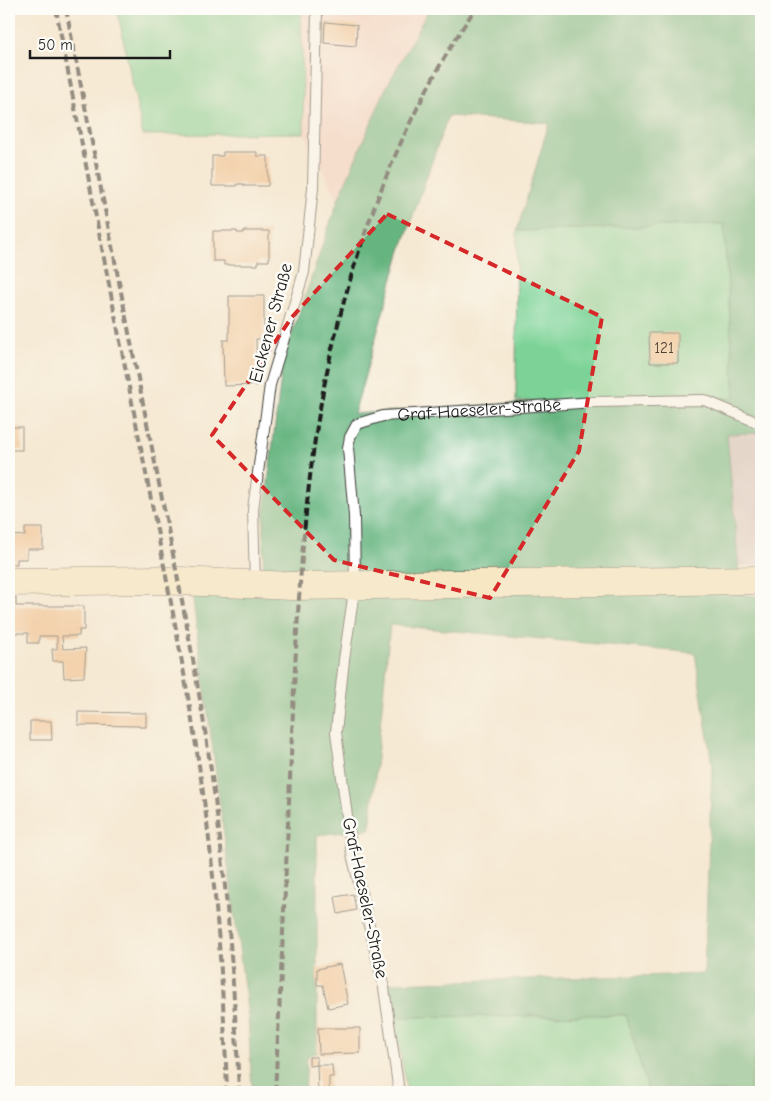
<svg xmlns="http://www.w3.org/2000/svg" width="770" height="1101" font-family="'Comic Neue',sans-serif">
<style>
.built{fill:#f6d1c6}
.industrial{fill:#d1bfbf}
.green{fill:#7dd397;stroke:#4c785a}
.forest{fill:#66b580;stroke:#41684e;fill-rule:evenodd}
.building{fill:#f0b67f}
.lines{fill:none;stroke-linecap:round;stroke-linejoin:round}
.lane-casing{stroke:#3d3b37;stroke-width:12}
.secondary-casing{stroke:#3d3b37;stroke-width:29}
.lane{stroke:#fff;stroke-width:10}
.secondary{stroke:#f7e8c3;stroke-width:28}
.rail{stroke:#1c1c1c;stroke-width:4;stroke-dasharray:8 4;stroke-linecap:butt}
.marked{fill:none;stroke:#d62828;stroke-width:4;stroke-dasharray:10 6;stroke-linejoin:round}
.labels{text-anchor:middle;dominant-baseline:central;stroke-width:5;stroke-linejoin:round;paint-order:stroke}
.number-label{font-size:15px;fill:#514235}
.street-label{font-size:18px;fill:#1c1c1c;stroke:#fdfcf7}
</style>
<rect width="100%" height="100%" fill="#fdfcf7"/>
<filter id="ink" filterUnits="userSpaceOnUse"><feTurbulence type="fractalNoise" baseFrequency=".02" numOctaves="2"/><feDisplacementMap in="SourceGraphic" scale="10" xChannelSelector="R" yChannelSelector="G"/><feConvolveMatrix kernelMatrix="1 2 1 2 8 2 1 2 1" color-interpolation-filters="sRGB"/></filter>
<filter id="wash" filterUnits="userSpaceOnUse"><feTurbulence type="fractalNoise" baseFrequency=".0096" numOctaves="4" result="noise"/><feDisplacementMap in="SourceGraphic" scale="20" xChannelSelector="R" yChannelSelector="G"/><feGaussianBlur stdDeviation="1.12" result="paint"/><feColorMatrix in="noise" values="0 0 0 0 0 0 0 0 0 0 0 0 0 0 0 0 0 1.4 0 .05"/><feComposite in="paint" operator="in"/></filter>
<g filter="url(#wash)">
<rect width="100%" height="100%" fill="#f5e9d3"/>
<polygon class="built" points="301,9 429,9 385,90 338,200 304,133"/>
<polygon class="industrial" points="758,433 761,435 761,566 739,566 727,434"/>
<g class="green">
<polygon points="117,9 301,9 304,133 143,135"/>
<polygon points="724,224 735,398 516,401 517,231"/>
<polygon points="627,1015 648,1090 729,1092 407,1092 394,1017"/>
<polygon points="758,1038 761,1039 761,1092 749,1092"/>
</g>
<path class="forest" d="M429,9H761V435L758,433L727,434L741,594L761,597V1039L758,1038L749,1092L648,1090L626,1015L394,1017L389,983L704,974L712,765L695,653L390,625L370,829L317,835V1053L307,1056L305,1092H252L248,1016L192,593L263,589L264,516L283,360L338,200L385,90ZM448,116L549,123L517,231L724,224L735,398L565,400L354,414L400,253Z"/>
<g id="blocks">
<g class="building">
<polygon points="325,22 357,25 356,46 324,43"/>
<polygon points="223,152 257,152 257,156 268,156 268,186 244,186 244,184 237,184 237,186 212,186 212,156 223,156"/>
<polygon points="213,231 237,231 237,233 244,233 244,231 269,231 269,261 258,261 258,265 224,265 224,261 213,261"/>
<polygon points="229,296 264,296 264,339 256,339 257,385 224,386 223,340 229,340"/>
<polygon points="649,333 678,333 678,363 650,363"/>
<rect x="9" y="427" width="13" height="23"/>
<polygon points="25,528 43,528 43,549 27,549 27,559 17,559 17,564 9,564 9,535 25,536"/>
<polygon points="9,598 16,598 16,606 84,606 84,630 79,630 79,636 62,636 63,649 86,648 84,677 64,678 63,661 53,661 52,649 57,649 57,636 39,636 39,643 28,643 28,633 9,633"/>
<polygon points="78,712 146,713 146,727 139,727 139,726 78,725"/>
<polygon points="30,721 51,721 52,740 30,740"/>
<polygon points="353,894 356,910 338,914 335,897"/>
<polygon points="340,964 348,1004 328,1008 323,985 317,985 317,969"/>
<polygon points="318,1028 360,1028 360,1053 319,1054"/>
<polygon points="309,1057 317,1057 317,1065 332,1065 333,1077 329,1077 329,1092 318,1092 317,1065 309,1066"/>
</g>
</g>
</g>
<g filter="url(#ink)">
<use href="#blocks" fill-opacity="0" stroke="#3d3b37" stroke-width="1"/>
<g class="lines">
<defs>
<g id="lane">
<polyline points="255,584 253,509 270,385 304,272 313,188 317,9"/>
<path id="s1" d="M399,1092L384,988L352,854L336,732L344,660L355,584L354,516L348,448L350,437L357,424L383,416L595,402L704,400L761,424"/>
</g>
<polyline id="secondary" points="9,582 157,580 292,586 761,580"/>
</defs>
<use href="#lane" class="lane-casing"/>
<use href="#secondary" class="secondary-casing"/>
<use href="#lane" class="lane"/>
<use href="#secondary" class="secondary"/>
<g class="rail">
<path d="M56,9C84,155 112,301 141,448C165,572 191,697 207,823C218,912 224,1002 227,1092"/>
<path d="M66,9C95,157 123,305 153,453C177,576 203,698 218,823C229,912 235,1002 239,1092"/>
<path d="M275,1092C281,980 286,868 291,756C296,646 300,535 317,426C340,281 393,130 475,9"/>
</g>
</g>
</g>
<path d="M0 0H770V1101H0ZM387,214L602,317L579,451L490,598L334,560L212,435L292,317Z" fill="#f5e9d3" fill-opacity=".55" fill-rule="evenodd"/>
<path class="marked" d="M387,214L602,317L579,451L490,598L334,560L212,435L292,317Z"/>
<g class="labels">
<g class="number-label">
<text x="664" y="348">121</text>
</g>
<g class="street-label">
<text transform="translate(271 323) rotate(-75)">Eickener Straße</text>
<text stroke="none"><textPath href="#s1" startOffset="801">Graf-Haeseler-Straße</textPath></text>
<text transform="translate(365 898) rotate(78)">Graf-Haeseler-Straße</text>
</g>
</g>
<rect width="770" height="1101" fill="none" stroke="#fdfcf7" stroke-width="30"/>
<path d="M30 50v8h140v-8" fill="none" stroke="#1c1c1c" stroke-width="2.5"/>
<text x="38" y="50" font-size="15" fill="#1c1c1c" stroke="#fdfcf7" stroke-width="4" paint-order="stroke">50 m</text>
</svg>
